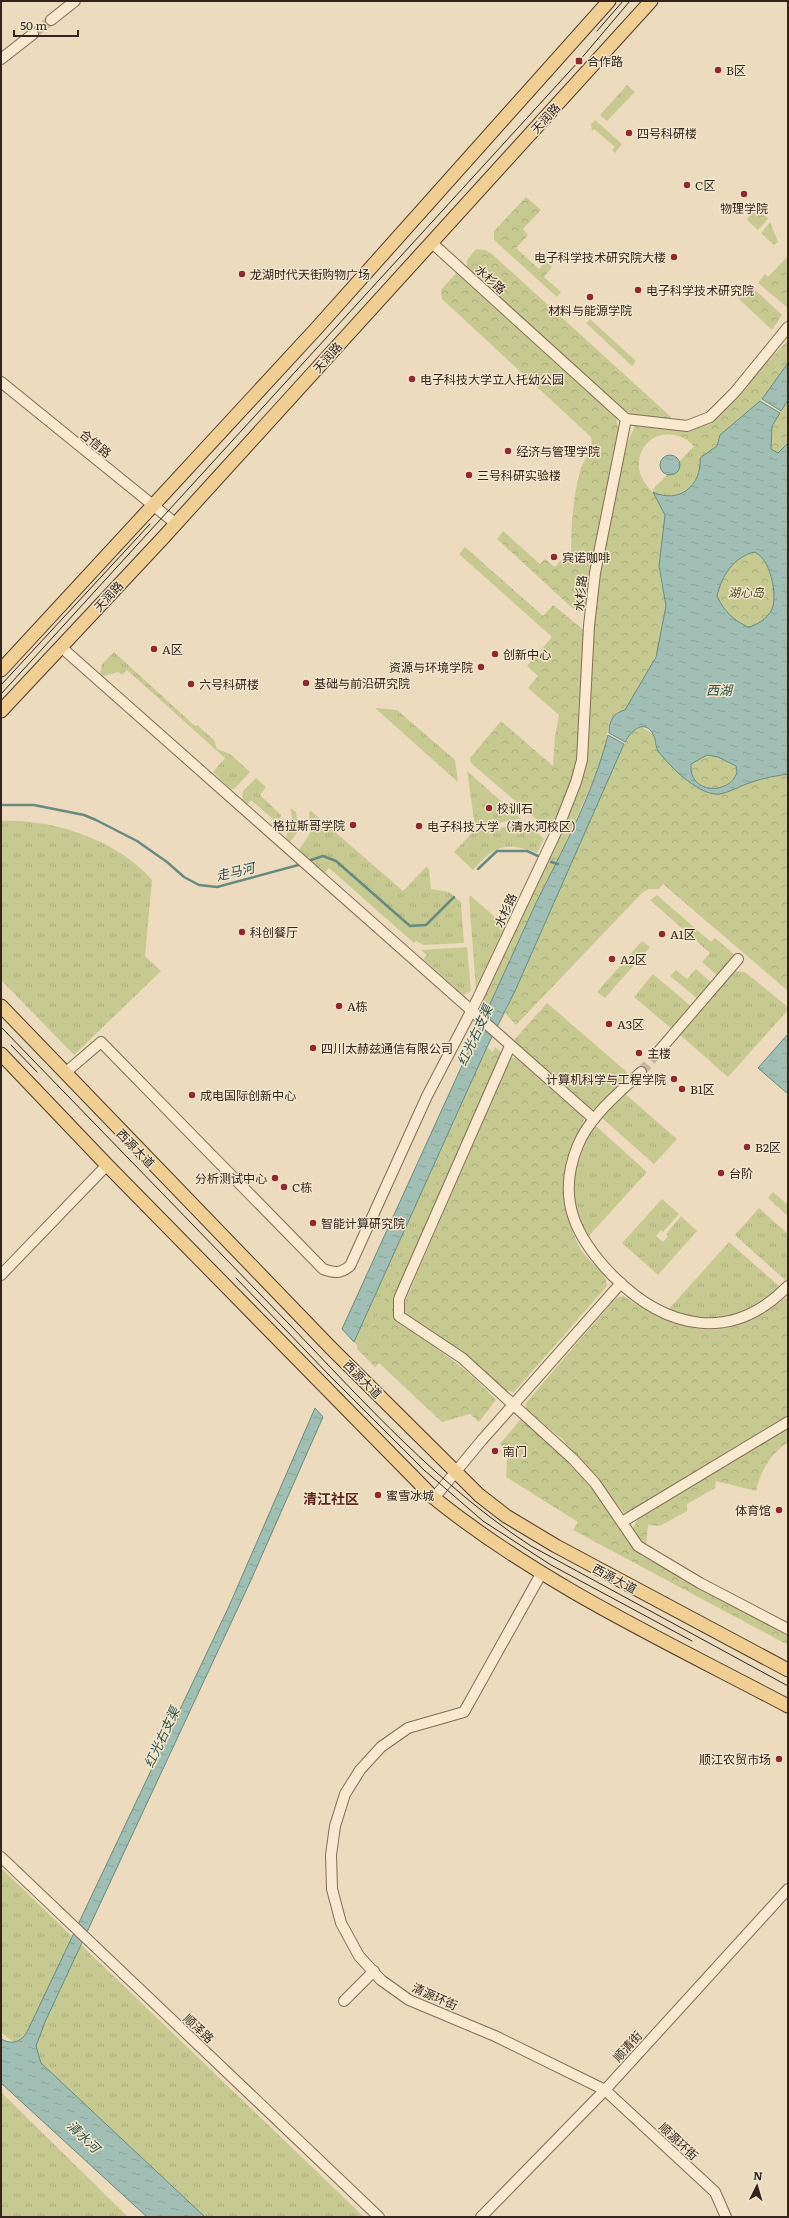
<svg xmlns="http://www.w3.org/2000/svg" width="789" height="2218" font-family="Literata,'Noto Sans SC',serif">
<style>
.grass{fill:url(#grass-tufts)}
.forest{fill:url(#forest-crowns)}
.water{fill:url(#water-ripples);stroke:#688b80;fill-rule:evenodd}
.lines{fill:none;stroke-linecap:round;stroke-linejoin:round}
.stream{stroke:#688b80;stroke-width:2.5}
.minor-tunnel{stroke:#c7b79d;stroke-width:10;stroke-dasharray:10 5;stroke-linecap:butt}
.minor-casing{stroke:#846c56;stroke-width:12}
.major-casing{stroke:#513b2b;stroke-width:15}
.minor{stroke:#f8e9cf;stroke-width:10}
.major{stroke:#f1ce93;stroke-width:13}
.tram{stroke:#33251b;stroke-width:1}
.poi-dot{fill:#91282e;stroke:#f4e6cc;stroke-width:1.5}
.labels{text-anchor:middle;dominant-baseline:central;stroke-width:3;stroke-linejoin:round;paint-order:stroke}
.poi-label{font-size:12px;fill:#33251b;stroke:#f4e6cc;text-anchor:start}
.street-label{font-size:12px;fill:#33251b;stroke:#f4e6cc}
.park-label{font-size:12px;font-style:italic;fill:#464f22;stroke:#f4e6cc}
.water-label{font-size:13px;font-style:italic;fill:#2a534e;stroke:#f4e6cc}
.quarter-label{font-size:14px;font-weight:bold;fill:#5f261b;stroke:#f4e6cc}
</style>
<defs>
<pattern id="grass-tufts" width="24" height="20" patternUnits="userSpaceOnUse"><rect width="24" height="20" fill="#c6ca91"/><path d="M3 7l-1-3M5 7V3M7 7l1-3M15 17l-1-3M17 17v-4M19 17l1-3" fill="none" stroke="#abad7c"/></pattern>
<pattern id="forest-crowns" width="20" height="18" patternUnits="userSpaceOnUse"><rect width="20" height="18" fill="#c6ca91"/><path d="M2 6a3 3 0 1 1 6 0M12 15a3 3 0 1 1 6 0" fill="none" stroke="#abad7c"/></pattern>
<pattern id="water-ripples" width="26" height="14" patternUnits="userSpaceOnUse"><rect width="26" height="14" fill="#a0beb3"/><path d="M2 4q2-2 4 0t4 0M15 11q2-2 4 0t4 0" fill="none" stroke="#8aa399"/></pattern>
</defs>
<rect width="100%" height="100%" fill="#ecdcbd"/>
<g class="grass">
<polygon points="627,85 635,92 607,121 600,115"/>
<polygon points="595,120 622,144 615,153 612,150 615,147 594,129 592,131 591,124"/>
<polygon points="751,212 766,216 768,219 758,230 747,220"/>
<polygon points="770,222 778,242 774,245 761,233"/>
<path d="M694,446C714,474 681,509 652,490L667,475H671L679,462Z"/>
<polygon points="114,652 196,727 197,725 214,740 217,749 230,754 250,772 234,789 230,789 213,772 225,758 127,670 122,675 118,672 104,676 100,675 102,664"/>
<polygon points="375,708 397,710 455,760 458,782"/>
<polygon points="467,771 521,819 475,826"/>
<polygon points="256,778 266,787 260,795 281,815 280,820 270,825 274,820 251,800 247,805 242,800 243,791"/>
<polygon points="290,808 296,812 299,830 290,842 286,839 287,830 293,820"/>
<polygon points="311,811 403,891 426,867 429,869 431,889 449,892 461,902 464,943 423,945 416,941 414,943 329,868 324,873 299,850 310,833 309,813"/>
<path d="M1,821C54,819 117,840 152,880L145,956L161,971L74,1055L1,980Z"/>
<path d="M528,824L544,839L537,853C506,841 495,845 473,870L454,852L474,831Z"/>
<polygon points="657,895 711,942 715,938 735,955 718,976 702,962 710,953 650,900"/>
<polygon points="471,896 505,926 476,990 469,897"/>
<polygon points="642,941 650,947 605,998 597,992"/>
<polygon points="467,947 471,991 463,995 423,959 427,955 421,950"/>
<polygon points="696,969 712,983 698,999 670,976 676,970 687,979"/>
<polygon points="736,971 745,972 788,1007 788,1010 728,1077 679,1034 730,974"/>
<polygon points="653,974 692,1007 673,1030 634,997"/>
<polygon points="487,1047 493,1052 366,1341 357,1349 357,1345 354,1342"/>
<polygon points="624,1093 677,1139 654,1164 602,1118"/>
<path d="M596,1126L647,1172L587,1238C583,1230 579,1221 576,1213C567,1183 577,1149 596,1126Z"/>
<polygon points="773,1192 788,1205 788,1216 768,1198"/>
<polygon points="662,1199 679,1214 663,1232 661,1230 656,1236 663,1242 668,1236 666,1234 681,1216 697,1231 658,1275 622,1243"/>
<polygon points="759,1208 788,1234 788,1279 786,1281 735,1235"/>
<path d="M729,1242L780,1287C737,1319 719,1325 667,1311Z"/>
<polygon points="1,1868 364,2217 205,2217 41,2063 2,2033"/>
<polygon points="1,2092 128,2217 1,2217"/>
</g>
<g class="forest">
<polygon points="526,197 541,210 523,229 528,235 516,248 539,269 546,261 552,267 544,277 561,292 557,297 494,240 494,231"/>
<polygon points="476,249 485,250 492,254 671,417 671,420 631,414 621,408 467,268 467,260"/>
<polygon points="787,257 788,259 788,308 758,283 765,274 768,277"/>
<path d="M458,271L616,418L619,433L612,458L587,604L586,608L580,612L570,606L497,539L503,531L540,564L545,559L555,567L566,554L571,559C571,529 572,501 580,472C582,461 594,448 591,437L442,299L441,290Z"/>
<polygon points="749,284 782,315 772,330 737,297"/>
<polygon points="590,319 636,361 632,366 586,323"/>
<path d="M788,340V364L762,399L720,435L717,446L700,458C690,425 641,427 639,463C637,485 663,495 665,516C666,531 660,549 659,564C658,578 666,593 666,606C665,619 660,645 655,657C648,675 634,693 625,710L618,712L610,721L601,763L561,853L536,903L488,1008L481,1002L574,801L585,770L587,753L594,607L622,455L635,426L647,424L689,430L711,423Z"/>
<polygon points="788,400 788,443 778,453 771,449 772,426"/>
<polygon points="465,547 543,616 553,605 585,631 577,763 571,785 553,827 543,825 471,763 470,758 501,721 553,766 555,736 559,715 528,688 538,676 527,666 552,637 459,554"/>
<path d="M754,552C770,557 779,595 772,609C768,618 756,626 748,627C733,620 724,611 717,596C722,575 733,558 754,552Z"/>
<polygon points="642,727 653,734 656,748 660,753 696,787 721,794 754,781 788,774 788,991 663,884 659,889 649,889 642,893 516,1025 505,1013 617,759 630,732"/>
<path d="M707,755L718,757L736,766L737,771C731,795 688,795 691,764Z"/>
<polygon points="547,1003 628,1073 601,1105 594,1109 590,1108 514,1040"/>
<path d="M495,1047L502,1053L396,1294C393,1304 391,1313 397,1322C433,1345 467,1368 496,1400L479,1422L470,1414L442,1422L379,1363L375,1367L357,1349L366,1341Z"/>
<path d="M516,1057L583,1116L584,1121C566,1157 555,1188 571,1227C575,1237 578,1247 585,1255C596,1268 604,1267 607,1286L514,1392L505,1390C474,1362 443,1338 406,1318L403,1306L506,1069L510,1059Z"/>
<path d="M623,1296C655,1316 695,1338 735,1326C754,1320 771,1308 788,1297V1417L630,1513H624L588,1467L562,1439L528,1411L525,1404L616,1298Z"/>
<path d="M521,1419C549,1441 575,1466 596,1495C611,1515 623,1539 642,1556L788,1635V1645L573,1530L578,1522L506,1477L508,1451L500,1444Z"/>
<path d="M788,1428V1442C771,1454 760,1471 756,1491L716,1481L715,1488L687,1504V1511L660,1526L648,1525L646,1545L635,1534L633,1528L639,1517Z"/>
</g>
<g class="water">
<polygon points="788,363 788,400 781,411 762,399"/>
<path d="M760,401L780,413L772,426L771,449L778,453L788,443V774C776,776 763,778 752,782C742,785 730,792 720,794C712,795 703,791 697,787C683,779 668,764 658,751C655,746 656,739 653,734C644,718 630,732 625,742L609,733C609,721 613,713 625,710L656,657L666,606L659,566L665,515L653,492C679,504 702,486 700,458L717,446L720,435ZM754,552C770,557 778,595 772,609C768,618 756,626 748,627C733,620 724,611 717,596C722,575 733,558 754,552ZM707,755L718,757L736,766L737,772C731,795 688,795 691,764Z"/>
<circle cx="670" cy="465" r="10"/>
<path d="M608,735L624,744L515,991L487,1047L354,1342L342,1329L536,903C563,849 593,794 608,735Z"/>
<polygon points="788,1034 788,1094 758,1068"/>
<path d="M315,1408L323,1417L251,1580L45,2022L36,2046L41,2063L205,2217H147L1,2083V2039C12,2045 21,2042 27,2032L230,1604Z"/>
</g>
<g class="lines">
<g class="stream">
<polyline points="1,805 34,805 84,815 96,820 137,841 167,862 184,877 199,885 217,887 302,864"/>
<polyline points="308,861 323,856 336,861 410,926 426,925 454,897"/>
<polyline points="551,862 558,864"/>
<polyline points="478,869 497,851 527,851 538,856"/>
</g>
<g class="minor-tunnel">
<polyline points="33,34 51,20"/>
<polyline points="641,1072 659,1051"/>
</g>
<defs>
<g id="minor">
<polyline points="51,20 75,1"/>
<polyline points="1,59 33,34"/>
<polyline points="1,382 175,523"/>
<polyline points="626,419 687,426 710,417 735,392 788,327"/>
<polyline points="61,647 594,1119"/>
<polyline points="510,1046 405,1285 399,1299 399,1316 462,1358 573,1459 595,1483 638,1546 700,1583 788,1629"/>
<polyline points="659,1051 738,959"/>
<path d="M641,1072C619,1093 590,1116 578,1145C556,1198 575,1237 613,1276C666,1329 731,1344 788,1286"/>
<path d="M65,1073L101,1042L323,1269C334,1273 340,1274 350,1266L427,1096L478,998L558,828L576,782L582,760L589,626L595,573L626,419L431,242"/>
<polyline points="1,1275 107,1165"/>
<polyline points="434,1498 482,1440 621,1283"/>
<polyline points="622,1522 788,1422"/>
<polyline points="541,1574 464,1712 408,1728 381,1747 360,1770 345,1794 335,1826 331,1855 332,1889 341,1923 359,1956 381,1980 409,2000 495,2036 605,2090 715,2192 726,2217"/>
<polyline points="1,1857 379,2217"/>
<polyline points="344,2001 374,1971"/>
<polyline points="481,2217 605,2090 788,1889"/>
</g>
<g id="major">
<polyline points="1,670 316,329 609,1"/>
<polyline points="1,711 162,539 651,1"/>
<polyline points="1,1006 331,1348 479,1495 506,1516 556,1546 788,1670"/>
<path d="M1,1054L107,1165L434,1498C541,1584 667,1642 788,1706"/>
</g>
</defs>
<use href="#minor" class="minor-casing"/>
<use href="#major" class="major-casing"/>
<use href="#minor" class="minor"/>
<use href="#major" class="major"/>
<g class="tram">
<polyline points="597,31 623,1"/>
<polyline points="1,685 150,524"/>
<polyline points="1,694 579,61 630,1"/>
<path d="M1,1027C97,1126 193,1225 289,1324C365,1403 439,1486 531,1546L788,1686"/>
<polyline points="11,1045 37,1072"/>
<polyline points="236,1278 329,1375 424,1470 483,1521 551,1565 692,1641"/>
</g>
</g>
<g class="poi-dot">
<rect x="575" y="57" width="8" height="8" rx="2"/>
<circle cx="718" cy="70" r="4"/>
<circle cx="629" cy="133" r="4"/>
<circle cx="687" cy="185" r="4"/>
<circle cx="744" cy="194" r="4"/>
<circle cx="674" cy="257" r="4"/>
<circle cx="242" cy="274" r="4"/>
<circle cx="638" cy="290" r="4"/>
<circle cx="590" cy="297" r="4"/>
<circle cx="412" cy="379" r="4"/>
<circle cx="508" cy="451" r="4"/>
<circle cx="469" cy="475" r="4"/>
<circle cx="554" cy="557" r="4"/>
<circle cx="154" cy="649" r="4"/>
<circle cx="495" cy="654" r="4"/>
<circle cx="481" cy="667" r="4"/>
<circle cx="306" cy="683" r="4"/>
<circle cx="191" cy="684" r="4"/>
<circle cx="489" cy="808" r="4"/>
<circle cx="353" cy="825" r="4"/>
<circle cx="419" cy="826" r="4"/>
<circle cx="242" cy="932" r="4"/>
<circle cx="662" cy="934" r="4"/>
<circle cx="612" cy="959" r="4"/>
<circle cx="339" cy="1006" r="4"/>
<circle cx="609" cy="1024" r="4"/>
<circle cx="313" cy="1048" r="4"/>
<circle cx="639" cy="1053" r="4"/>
<circle cx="674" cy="1079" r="4"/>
<circle cx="682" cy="1089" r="4"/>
<circle cx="192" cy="1095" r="4"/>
<circle cx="747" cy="1147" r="4"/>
<circle cx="721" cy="1173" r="4"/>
<circle cx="275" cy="1178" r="4"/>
<circle cx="284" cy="1187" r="4"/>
<circle cx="313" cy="1223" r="4"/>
<circle cx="495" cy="1451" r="4"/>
<circle cx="378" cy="1495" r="4"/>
<circle cx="779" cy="1510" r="4"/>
<circle cx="779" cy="1759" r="4"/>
</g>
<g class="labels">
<g class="poi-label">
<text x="587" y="61">合作路</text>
<text x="726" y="70">B区</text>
<text x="637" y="133">四号科研楼</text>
<text x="695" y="185">C区</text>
<text x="744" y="208" text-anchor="middle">物理学院</text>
<text x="666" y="257" text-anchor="end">电子科学技术研究院大楼</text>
<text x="250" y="274">龙湖时代天街购物广场</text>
<text x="646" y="290">电子科学技术研究院</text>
<text x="590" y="310" text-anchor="middle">材料与能源学院</text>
<text x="420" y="379">电子科技大学立人托幼公园</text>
<text x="516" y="451">经济与管理学院</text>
<text x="477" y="475">三号科研实验楼</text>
<text x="562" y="557">宾诺咖啡</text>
<text x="162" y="649">A区</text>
<text x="503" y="654">创新中心</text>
<text x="473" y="667" text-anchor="end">资源与环境学院</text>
<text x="314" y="683">基础与前沿研究院</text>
<text x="199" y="684">六号科研楼</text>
<text x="497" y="808">校训石</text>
<text x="345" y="825" text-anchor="end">格拉斯哥学院</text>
<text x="427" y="826">电子科技大学（清水河校区）</text>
<text x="250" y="932">科创餐厅</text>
<text x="670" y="934">A1区</text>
<text x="620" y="959">A2区</text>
<text x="347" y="1006">A栋</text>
<text x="617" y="1024">A3区</text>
<text x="321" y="1048">四川太赫兹通信有限公司</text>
<text x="647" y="1053">主楼</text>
<text x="666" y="1079" text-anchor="end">计算机科学与工程学院</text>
<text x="690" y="1089">B1区</text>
<text x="200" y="1095">成电国际创新中心</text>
<text x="755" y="1147">B2区</text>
<text x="729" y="1173">台阶</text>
<text x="267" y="1178" text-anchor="end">分析测试中心</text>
<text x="292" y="1187">C栋</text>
<text x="321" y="1223">智能计算研究院</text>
<text x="503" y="1451">南门</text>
<text x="386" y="1495">蜜雪冰城</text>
<text x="771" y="1510" text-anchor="end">体育馆</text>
<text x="771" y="1759" text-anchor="end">顺江农贸市场</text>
</g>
<g class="street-label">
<text transform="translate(545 118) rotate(-47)">天润路</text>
<text transform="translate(491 279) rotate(42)">水杉路</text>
<text transform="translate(327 357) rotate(-48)">天润路</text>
<text transform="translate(96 443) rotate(39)">合信路</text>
<text transform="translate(580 593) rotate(-84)">水杉路</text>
<text transform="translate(108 596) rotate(-47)">天润路</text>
<text transform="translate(505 910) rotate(-65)">水杉路</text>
<text transform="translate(136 1148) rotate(46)">西源大道</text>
<text transform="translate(363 1379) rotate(45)">西源大道</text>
<text transform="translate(615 1578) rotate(28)">西源大道</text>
<text transform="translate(435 1996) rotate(24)">清源环街</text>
<text transform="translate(199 2028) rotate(43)">顺泽路</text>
<text transform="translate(627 2046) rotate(-48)">顺清街</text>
<text transform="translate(679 2141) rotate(43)">顺源环街</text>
</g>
<g class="park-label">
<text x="746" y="592">湖心岛</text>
</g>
<g class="water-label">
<text x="719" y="689">西湖</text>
<text transform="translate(235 871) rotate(-13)">走马河</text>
<text transform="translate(474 1035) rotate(-65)">红光右支渠</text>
<text transform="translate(161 1737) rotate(-65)">红光右支渠</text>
<text transform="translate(84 2136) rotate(44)">清水河</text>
</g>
<g class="quarter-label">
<text x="331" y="1498">清江社区</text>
</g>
</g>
<rect width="789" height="2218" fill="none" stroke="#33251b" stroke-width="4"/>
<g transform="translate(757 2186) rotate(5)" stroke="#f4e6cc" stroke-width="3" paint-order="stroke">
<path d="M0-3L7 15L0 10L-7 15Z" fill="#33251b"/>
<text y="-6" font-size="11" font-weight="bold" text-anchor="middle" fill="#33251b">N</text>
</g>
<path d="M14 30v6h64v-6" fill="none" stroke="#33251b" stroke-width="2"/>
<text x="20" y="30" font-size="12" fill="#33251b" stroke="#f4e6cc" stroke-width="3" paint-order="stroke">50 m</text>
</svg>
